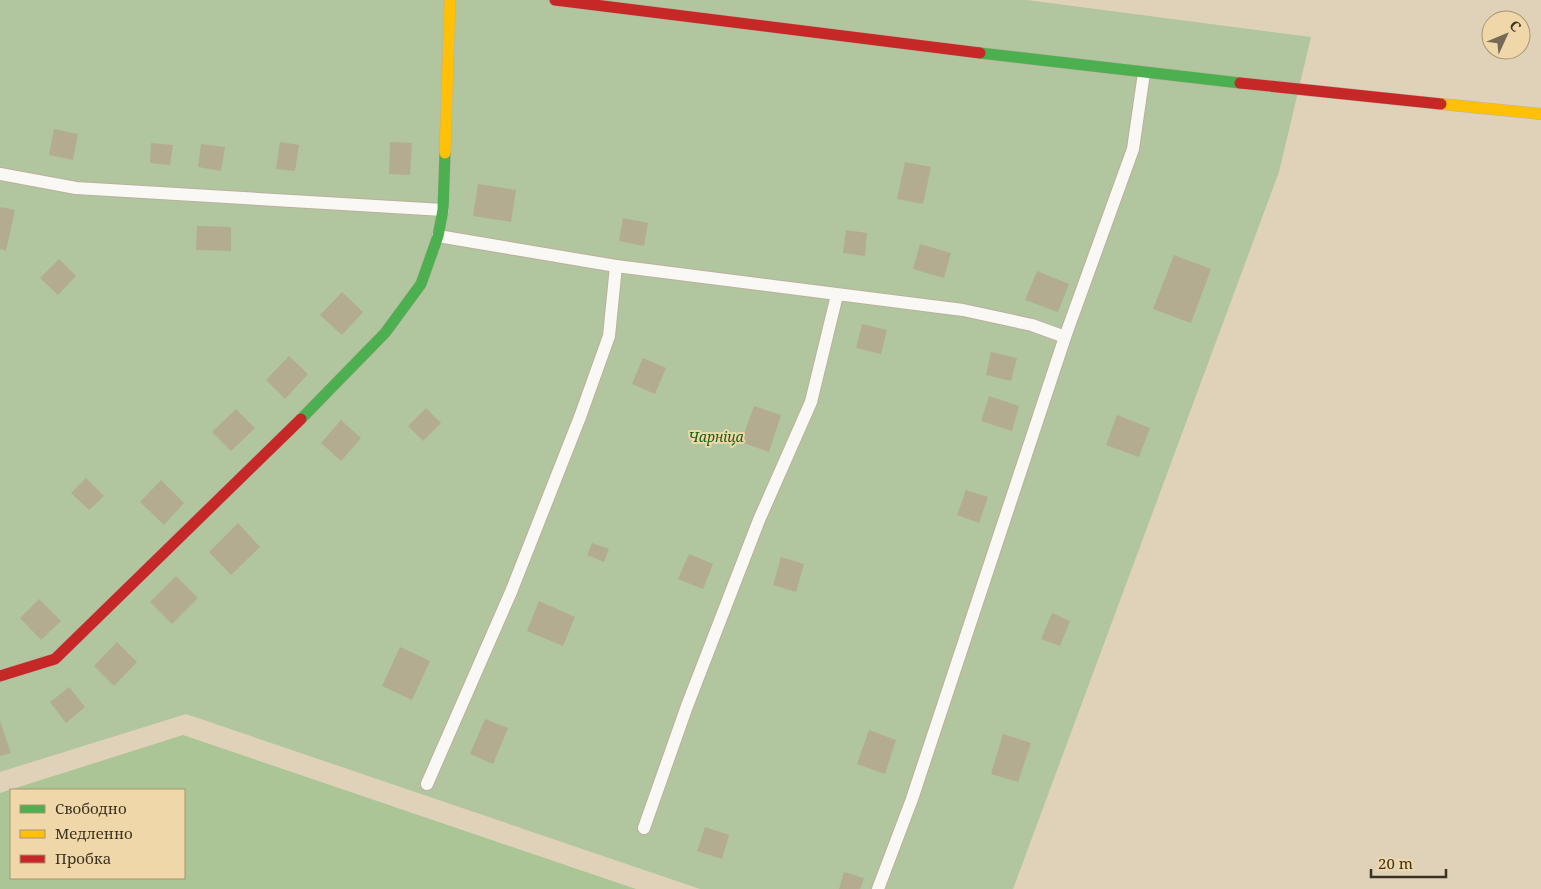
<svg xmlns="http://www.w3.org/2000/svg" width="1541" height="889" font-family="'Noto Serif',serif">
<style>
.green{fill:#b1c69f}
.forest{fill:#abc597;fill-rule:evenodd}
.building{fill:#b3ac90}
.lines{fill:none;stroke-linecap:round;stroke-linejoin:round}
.lane-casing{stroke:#bab09c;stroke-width:14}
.fast-casing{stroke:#bab09c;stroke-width:12}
.slow-casing{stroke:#bab09c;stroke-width:12}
.jam-casing{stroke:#bab09c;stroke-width:12}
.lane{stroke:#faf8f4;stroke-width:12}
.fast{stroke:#4caf50;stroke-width:11}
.slow{stroke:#ffc107;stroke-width:11}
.jam{stroke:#c62828;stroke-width:11}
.labels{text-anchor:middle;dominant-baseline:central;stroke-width:4;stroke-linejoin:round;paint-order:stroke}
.park-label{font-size:14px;font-style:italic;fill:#116614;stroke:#efd7a9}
</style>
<rect width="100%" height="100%" fill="#dfd2b9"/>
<polygon class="green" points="0,0 1027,0 1311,37 1279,172 1013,889 700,889 186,714 0,772"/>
<path class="forest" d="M183,735L636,889H0V793ZM11,790H184V878H11Z"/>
<g class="building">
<polygon points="54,129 78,134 73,160 49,155"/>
<polygon points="280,142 299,145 295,171 276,169"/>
<polygon points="390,142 412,143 410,175 389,174"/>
<polygon points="151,143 173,145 170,165 150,163"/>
<polygon points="201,144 225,147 221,171 198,167"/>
<polygon points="905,162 931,167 923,204 897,199"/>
<polygon points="478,184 516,190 511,222 473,216"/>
<polygon points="0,207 15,210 6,251 0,249"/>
<polygon points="623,218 648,223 644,246 619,241"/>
<polygon points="197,226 231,227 231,251 196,250"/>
<polygon points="846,230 867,233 865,256 843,253"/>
<polygon points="920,244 951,253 944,278 913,269"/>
<polygon points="1174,255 1211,269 1191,323 1153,309"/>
<polygon points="59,259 76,276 58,295 40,278"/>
<polygon points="1037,271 1069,284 1058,312 1025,300"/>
<polygon points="342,292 363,312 342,335 320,315"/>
<polygon points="862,324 887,330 881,354 856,348"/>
<polygon points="991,352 1017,358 1011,381 986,375"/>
<polygon points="289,356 308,374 285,399 266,380"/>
<polygon points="643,358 666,368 655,394 632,384"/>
<polygon points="989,396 1019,406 1012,431 981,421"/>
<polygon points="754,406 781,415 769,452 741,442"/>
<polygon points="426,408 441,423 423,441 408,426"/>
<polygon points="236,409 255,428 231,451 212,432"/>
<polygon points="1117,415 1150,428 1139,457 1106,445"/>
<polygon points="341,420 361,438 341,461 321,443"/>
<polygon points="86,478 104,496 89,510 71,493"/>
<polygon points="161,480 184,503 164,525 140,502"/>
<polygon points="966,490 988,497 979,523 957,515"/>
<polygon points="238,523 260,547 231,575 209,552"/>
<polygon points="592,543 609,549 604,562 587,555"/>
<polygon points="689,554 713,564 703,589 678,579"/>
<polygon points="781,557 804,564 796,592 773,585"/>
<polygon points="176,576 198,598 172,624 150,602"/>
<polygon points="39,599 61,621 41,640 20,618"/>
<polygon points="539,601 575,617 563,646 527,631"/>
<polygon points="1052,613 1070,621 1060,646 1041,639"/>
<polygon points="117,642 137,662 114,686 94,666"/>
<polygon points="400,647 430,661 412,700 382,686"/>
<polygon points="69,687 85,707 66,723 50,702"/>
<polygon points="485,719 508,728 493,764 470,754"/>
<polygon points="0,721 11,753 0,756"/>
<polygon points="869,730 896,740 885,774 857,764"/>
<polygon points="1003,734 1031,743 1018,782 991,774"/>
<polygon points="705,827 729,835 722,859 697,851"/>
<polygon points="844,872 864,878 860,889 839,889"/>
</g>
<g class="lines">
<defs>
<g id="lane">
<polyline points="0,174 76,188 443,210"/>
<polyline points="438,236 616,266 963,310 1032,325 1065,337"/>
<polyline points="427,784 511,592 580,417 609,336 616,266"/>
<polyline points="644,828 687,706 759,520 811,402 837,295"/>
<polyline points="878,889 912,799 1065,337 1133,149 1144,73"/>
</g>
<g id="fast">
<polyline points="980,53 1240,83"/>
<polyline points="301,419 385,333 421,284 438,236 443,210 445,153"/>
</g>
<g id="slow">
<polyline points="1441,104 1541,114"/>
<polyline points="445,153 450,0"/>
</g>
<g id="jam">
<polyline points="555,0 980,53"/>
<polyline points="1240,83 1441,104"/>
<polyline points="0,676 55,659 301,419"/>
</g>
</defs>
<use href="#lane" class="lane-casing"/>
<use href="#fast" class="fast-casing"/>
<use href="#slow" class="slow-casing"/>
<use href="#jam" class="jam-casing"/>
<use href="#lane" class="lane"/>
<use href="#fast" class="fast"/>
<use href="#slow" class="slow"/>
<use href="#jam" class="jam"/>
</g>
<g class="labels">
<g class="park-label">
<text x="716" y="436">Чарніца</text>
</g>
</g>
<rect x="10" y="789" width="175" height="90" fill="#efd7a9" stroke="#a79572"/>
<rect x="20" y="805" width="25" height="8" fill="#4caf50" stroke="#a79572"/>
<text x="55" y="814" font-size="15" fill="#3c3220">Свободно</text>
<rect x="20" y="830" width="25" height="8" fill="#ffc107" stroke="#a79572"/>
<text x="55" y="839" font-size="15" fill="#3c3220">Медленно</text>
<rect x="20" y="855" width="25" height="8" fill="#c62828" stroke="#a79572"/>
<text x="55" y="864" font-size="15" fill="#3c3220">Пробка</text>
<g transform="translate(1506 35) rotate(46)"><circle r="24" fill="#efd7a9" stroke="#a79572"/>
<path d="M0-4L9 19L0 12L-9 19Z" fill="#756a56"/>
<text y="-8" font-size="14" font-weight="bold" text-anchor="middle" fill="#3c3220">С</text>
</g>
<path d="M1371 869v8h75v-8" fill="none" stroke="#3c3220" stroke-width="2.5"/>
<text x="1378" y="869" font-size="15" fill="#3c3220" stroke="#efd7a9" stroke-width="4" paint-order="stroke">20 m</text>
</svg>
